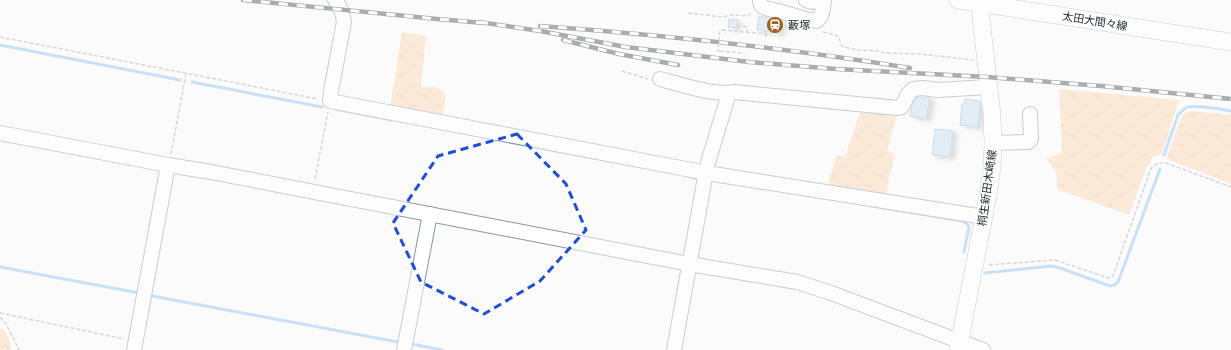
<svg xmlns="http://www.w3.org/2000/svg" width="1231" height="350" font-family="Merriweather,'Noto Sans JP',serif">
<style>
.grass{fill:url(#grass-tufts)}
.forest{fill:url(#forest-crowns)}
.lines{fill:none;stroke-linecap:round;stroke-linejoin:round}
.stream{stroke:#8cc1f4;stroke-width:3}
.building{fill:#c5dbf0;stroke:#9eb3c7;filter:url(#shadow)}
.minor-casing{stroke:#8297ab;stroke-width:16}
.major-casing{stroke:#8297ab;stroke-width:18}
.path{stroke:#a7aaad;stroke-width:1.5;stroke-dasharray:4 2;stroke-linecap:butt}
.minor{stroke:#fff;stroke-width:14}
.major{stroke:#fff;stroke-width:17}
.rail-casing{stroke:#474e54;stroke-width:4.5}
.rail{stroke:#fff;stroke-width:3;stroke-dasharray:9;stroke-linecap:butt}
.path-bridge{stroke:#a7aaad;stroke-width:1.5;stroke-dasharray:4 2;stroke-linecap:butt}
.marked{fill:none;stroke:#1d4ed8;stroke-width:3;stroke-dasharray:8 5;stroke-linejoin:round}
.labels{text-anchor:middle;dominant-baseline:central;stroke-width:3;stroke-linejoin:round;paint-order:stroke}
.street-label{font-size:11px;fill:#262e36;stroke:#fff}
.poi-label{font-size:11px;fill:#262e36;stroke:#fff;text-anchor:start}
</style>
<defs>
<pattern id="grass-tufts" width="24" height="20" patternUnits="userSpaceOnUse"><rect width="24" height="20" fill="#fdd4ad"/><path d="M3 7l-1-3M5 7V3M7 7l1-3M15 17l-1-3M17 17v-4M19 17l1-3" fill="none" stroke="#d9b695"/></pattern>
<pattern id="forest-crowns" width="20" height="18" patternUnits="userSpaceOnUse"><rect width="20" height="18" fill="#fdd4ad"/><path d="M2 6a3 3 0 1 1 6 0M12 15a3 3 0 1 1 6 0" fill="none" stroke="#d9b695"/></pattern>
<filter id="shadow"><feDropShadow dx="4.5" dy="2.5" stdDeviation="2" flood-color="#0004"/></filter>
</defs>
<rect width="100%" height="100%" fill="#fbfbfb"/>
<g class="grass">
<polygon points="402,32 426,36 421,87 437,87 446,95 442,119 390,108"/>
<polygon points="1059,89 1179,100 1162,154 1152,158 1149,167 1147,166 1129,215 1057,189 1057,173 1046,159 1062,153"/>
<polygon points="862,107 898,112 887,151 895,154 885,197 826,188 837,155 845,157"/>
<polygon points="1190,111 1231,115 1231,184 1169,160 1167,157 1181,118 1183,115"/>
</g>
<polygon class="forest" points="0,328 5,330 10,343 11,350 0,350"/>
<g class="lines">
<g class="stream">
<polyline points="0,45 180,80"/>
<polyline points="192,82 322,107"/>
<polyline points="335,109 392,120"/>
<path d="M1164,155L1178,115C1181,112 1184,108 1188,107C1199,105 1219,109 1231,111"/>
<polyline points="688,176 698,179"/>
<polyline points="872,206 963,221 968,225 969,227 964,252"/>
<polyline points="0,267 139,293"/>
<polyline points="985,273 1051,266 1060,268 1110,286 1114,285 1118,282 1160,169"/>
<polyline points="152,296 398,342"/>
<polyline points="411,344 442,350"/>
</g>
</g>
<g class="building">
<polygon points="759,16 782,21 780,33 757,30"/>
<polygon points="729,19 738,20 736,28 728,27"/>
<polygon points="917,97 930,98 926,119 910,116 912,105"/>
<polygon points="965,99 979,101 979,103 980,103 978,127 960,125 962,104 964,104"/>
<polygon points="935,129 953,131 950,157 932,155"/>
</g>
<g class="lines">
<defs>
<g id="minor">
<path d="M335,0C341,7 343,14 344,22L331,91L330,101L707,173L984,217"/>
<path d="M760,0C760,3 760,4 762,6C765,9 771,9 774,10C789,13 801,19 816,21C823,17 823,8 824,0"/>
<path d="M806,0C810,2 814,3 818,0"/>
<path d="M660,79C680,84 714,96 734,92L898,108L902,107L908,94L913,89L923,88L937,90L989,87"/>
<polyline points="0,133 168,165 211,172 689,264 797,282 831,293 983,350"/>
<polyline points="993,143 1028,142 1031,139 1030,114"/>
<polyline points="134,350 168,165"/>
<polyline points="404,350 430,214"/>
<polyline points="674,350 707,166 729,93"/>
</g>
<g id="major">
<polyline points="958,0 1231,42"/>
<polyline points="958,350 988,195 992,167 993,143 992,115 979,0"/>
</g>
</defs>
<use href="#minor" class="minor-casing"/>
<use href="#major" class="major-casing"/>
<g class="path">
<polyline points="688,13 723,17 730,15 748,16 752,12"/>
<polyline points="737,25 747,27 747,32"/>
<polyline points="786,25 787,28 798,30"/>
<polyline points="722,30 766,34"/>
<polyline points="823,32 838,36 842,46 857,50 878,51 885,53 920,54 973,60"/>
<polyline points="0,37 318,99"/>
<polyline points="766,37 767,31"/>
<polyline points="720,51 741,53"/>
<polyline points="622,71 648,79"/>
<polyline points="171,154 186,74"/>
<polyline points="315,179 328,112"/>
<path d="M989,265L1055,260L1109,278L1113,276L1151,168C1156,164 1160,162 1166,163L1231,187"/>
<polyline points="0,313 124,339"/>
<polyline points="0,317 6,324 19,350"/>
</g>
<use href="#minor" class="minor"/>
<use href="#major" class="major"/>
<defs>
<g id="rail">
<polyline points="243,0 437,19 484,23"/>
<polyline points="479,22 540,31 626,47 749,62 836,69 987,77 1101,86 1231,99"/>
<path d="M540,26C664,35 787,48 910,68"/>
<polyline points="563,40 619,54 678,65"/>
</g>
</defs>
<use href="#rail" class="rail-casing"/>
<use href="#rail" class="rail"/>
<polyline class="path-bridge" points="720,51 718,51 720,30 722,30"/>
</g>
<path d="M0 0H1231V350H0ZM517,134L566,184L586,230L540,281L484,314L421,282L393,223L438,156Z" fill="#fbfbfb" fill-opacity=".55" fill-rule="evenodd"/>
<path class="marked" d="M517,134L566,184L586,230L540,281L484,314L421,282L393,223L438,156Z"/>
<defs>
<symbol id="station-disc" viewBox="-11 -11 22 22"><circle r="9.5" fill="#9d6321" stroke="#fff"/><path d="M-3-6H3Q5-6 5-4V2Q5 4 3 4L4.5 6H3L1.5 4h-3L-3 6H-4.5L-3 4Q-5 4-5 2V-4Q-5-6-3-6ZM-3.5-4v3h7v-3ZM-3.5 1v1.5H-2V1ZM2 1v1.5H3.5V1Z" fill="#fff"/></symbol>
</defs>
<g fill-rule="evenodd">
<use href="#station-disc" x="765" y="15" width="20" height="20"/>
</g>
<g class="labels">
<g class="street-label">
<text transform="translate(1095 21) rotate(9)">太田大間々線</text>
<text transform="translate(987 188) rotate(-82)">桐生新田木崎線</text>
</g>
<g class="poi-label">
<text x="788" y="25">藪塚</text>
</g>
</g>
</svg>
